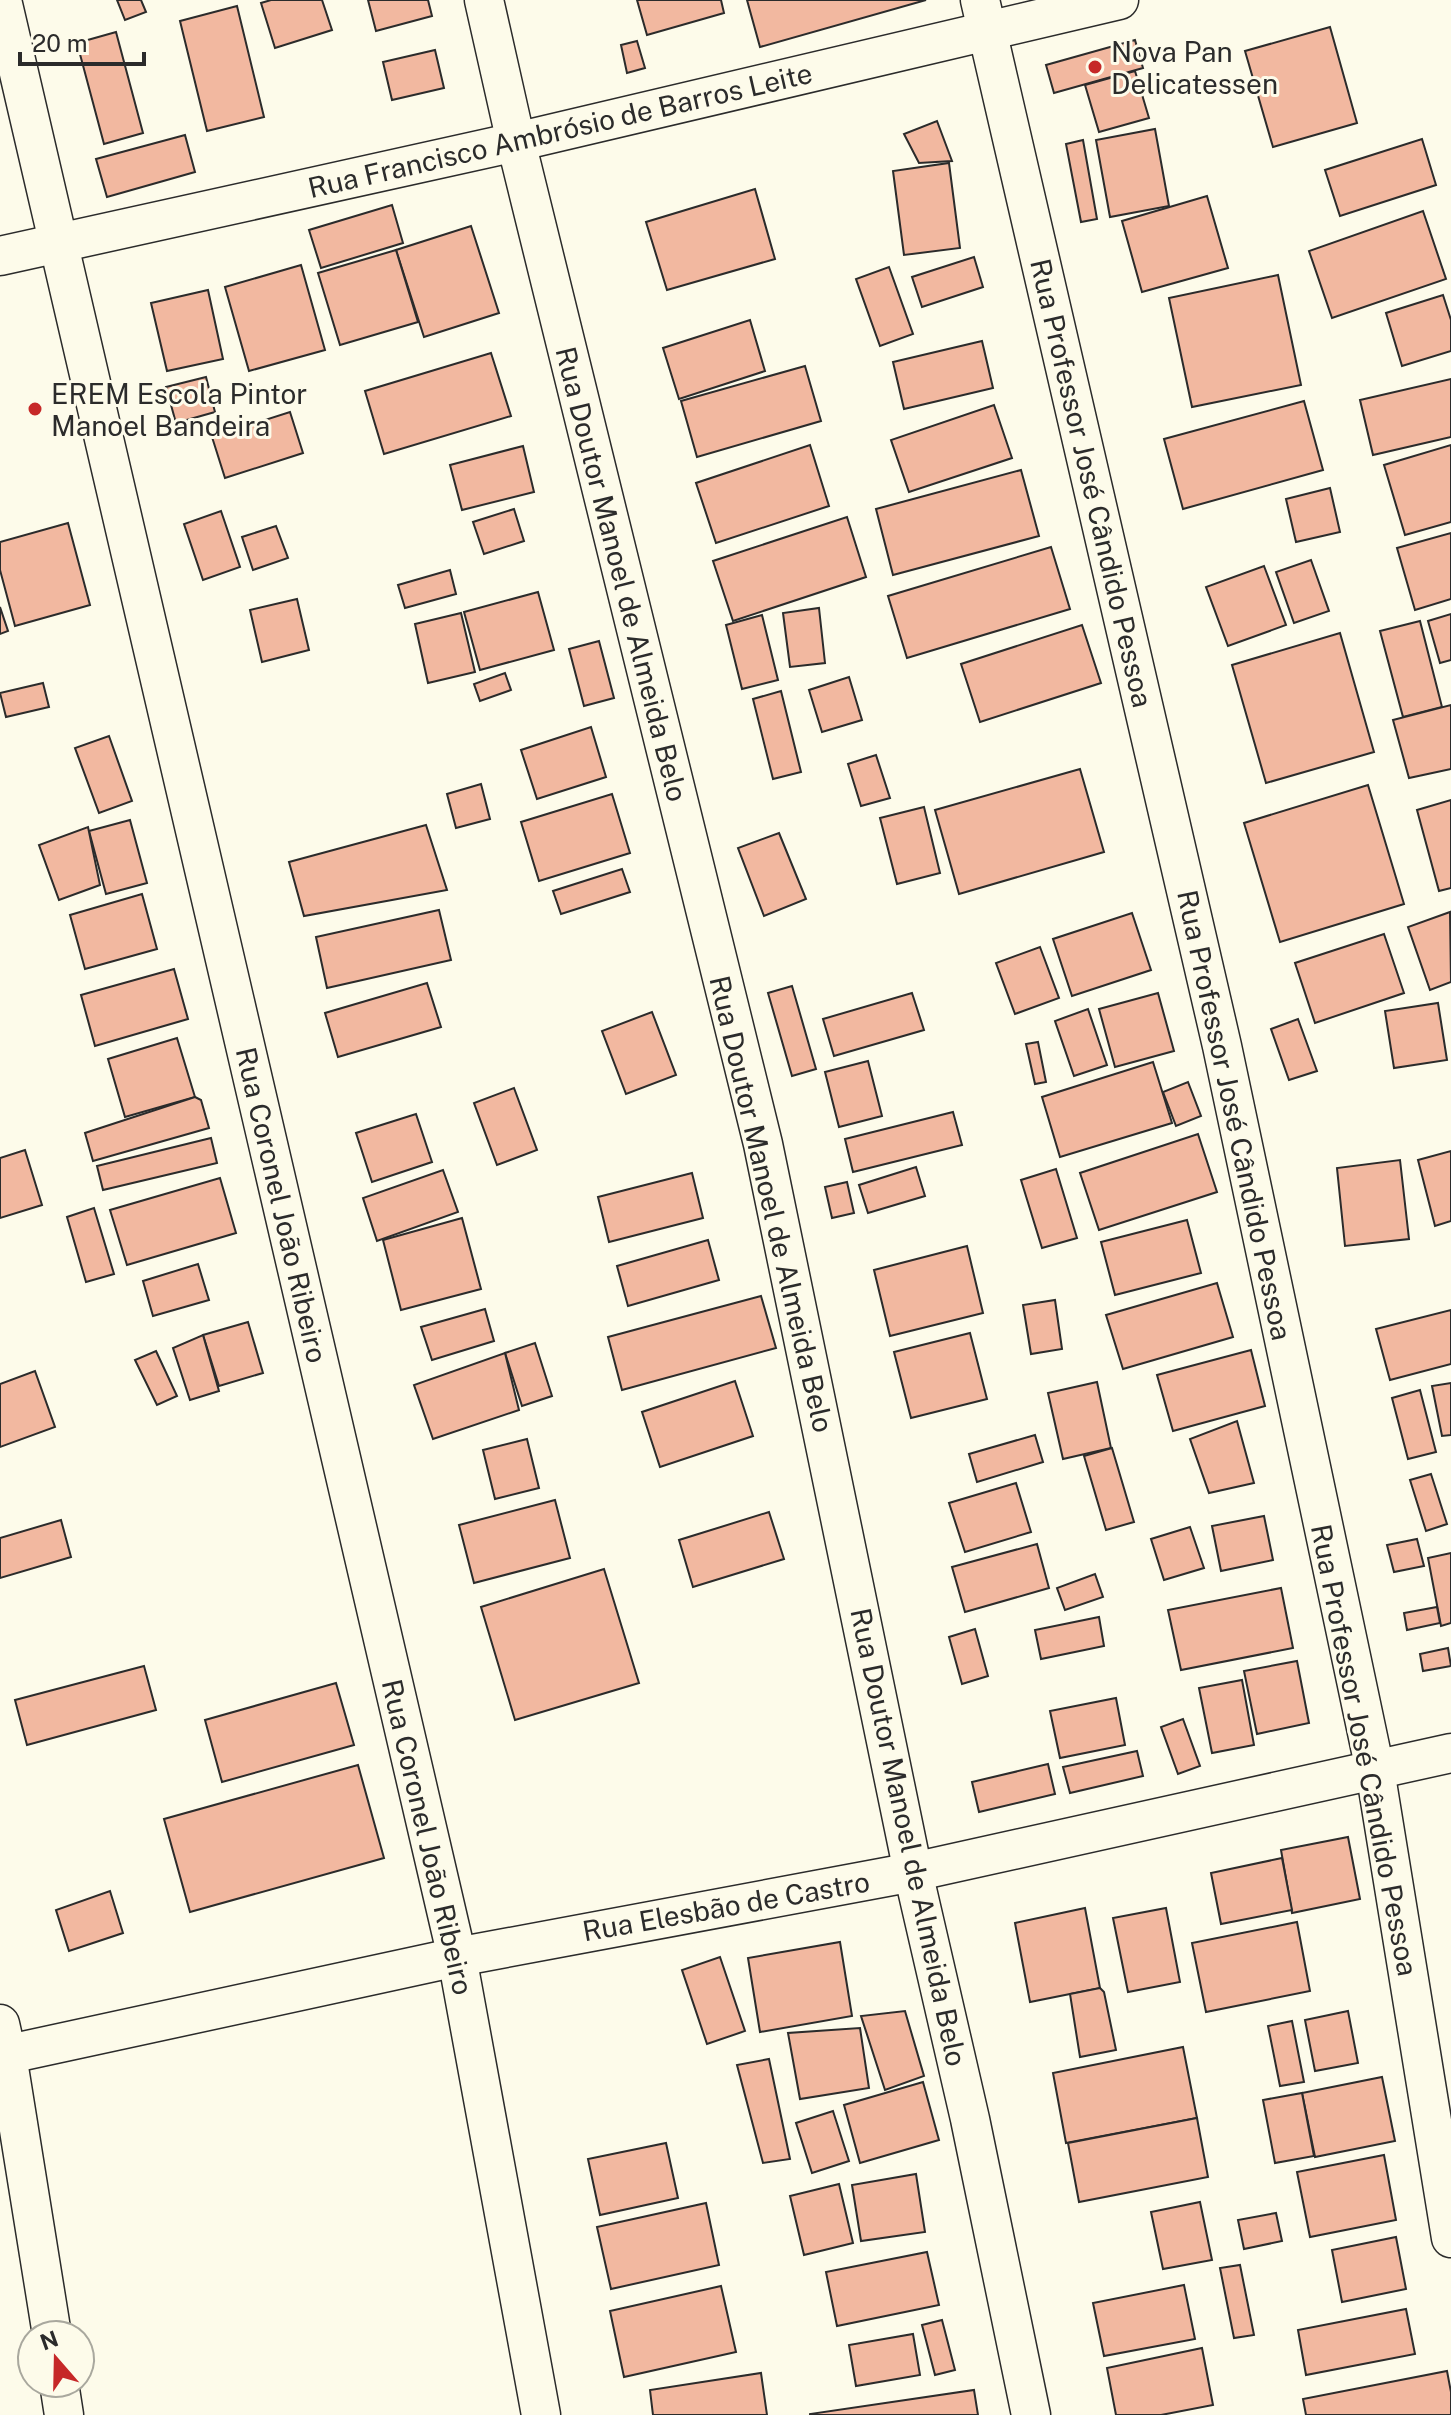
<svg xmlns="http://www.w3.org/2000/svg" width="1451" height="2415" font-family="'Public Sans',sans-serif">
<style>
.building{fill:#f2b8a0;stroke:#2b2b2b;stroke-width:2}
.lines{fill:none;stroke-linecap:round;stroke-linejoin:round}
.street-casing{stroke:#2b2b2b;stroke-width:41}
.street{stroke:#fdfbea;stroke-width:38}
.poi-dot{fill:#c62828;stroke:#fdfbea;stroke-width:3}
.labels{text-anchor:middle;dominant-baseline:central;stroke-width:6;stroke-linejoin:round;paint-order:stroke}
.poi-label{font-size:28px;fill:#2b2b2b;stroke:#fdfbea;text-anchor:start}
.street-label{font-size:28px;fill:#2b2b2b;stroke:#fdfbea}
</style>
<rect width="100%" height="100%" fill="#fdfbea"/>
<g class="building">
<polygon points="117,0 141,0 146,12 125,20"/>
<polygon points="271,0 322,0 332,30 275,48 261,3"/>
<polygon points="368,0 428,0 432,16 376,31"/>
<polygon points="637,0 721,0 724,13 647,35"/>
<polygon points="747,0 926,0 760,47"/>
<polygon points="237,6 264,117 207,131 180,21"/>
<polygon points="1330,27 1357,123 1273,147 1245,51"/>
<polygon points="116,32 143,133 104,144 77,43"/>
<polygon points="1135,40 1143,68 1054,93 1046,65"/>
<polygon points="637,41 645,68 627,73 621,45"/>
<polygon points="435,50 444,88 392,100 383,62"/>
<polygon points="1135,71 1149,118 1099,132 1085,85"/>
<polygon points="937,121 952,161 919,163 904,134"/>
<polygon points="1155,129 1169,206 1110,217 1096,140"/>
<polygon points="185,135 195,172 107,197 96,159"/>
<polygon points="1422,139 1436,185 1340,216 1325,170"/>
<polygon points="1083,140 1097,219 1081,222 1066,144"/>
<polygon points="949,163 960,248 904,255 893,171"/>
<polygon points="755,189 775,259 667,290 646,222"/>
<polygon points="1207,196 1228,268 1142,292 1122,221"/>
<polygon points="392,205 403,243 321,268 309,230"/>
<polygon points="1423,211 1446,279 1332,318 1309,251"/>
<polygon points="471,226 499,313 424,337 396,250"/>
<polygon points="396,250 418,322 340,345 318,273"/>
<polygon points="974,257 983,287 922,307 912,277"/>
<polygon points="301,265 325,350 249,371 225,287"/>
<polygon points="889,267 913,334 880,346 856,279"/>
<polygon points="1278,275 1301,385 1192,407 1169,298"/>
<polygon points="208,290 223,359 167,371 151,303"/>
<polygon points="1443,295 1451,320 1451,351 1402,366 1386,313"/>
<polygon points="750,320 765,371 679,399 663,348"/>
<polygon points="982,341 993,388 904,409 893,362"/>
<polygon points="491,353 511,416 384,454 365,391"/>
<polygon points="805,366 821,421 697,457 681,401"/>
<polygon points="206,377 215,412 176,423 166,387"/>
<polygon points="1451,379 1451,437 1373,455 1360,400"/>
<polygon points="1304,401 1323,470 1183,509 1164,439"/>
<polygon points="994,405 1012,458 909,492 891,440"/>
<polygon points="290,412 303,453 225,478 212,437"/>
<polygon points="810,445 829,506 716,543 696,483"/>
<polygon points="1451,445 1451,522 1405,535 1384,465"/>
<polygon points="523,446 534,492 462,510 450,465"/>
<polygon points="1021,470 1039,536 893,575 876,509"/>
<polygon points="1330,488 1340,532 1296,542 1286,499"/>
<polygon points="514,509 524,541 484,554 473,522"/>
<polygon points="221,511 240,567 203,580 184,524"/>
<polygon points="847,517 866,577 733,621 713,561"/>
<polygon points="68,523 90,605 15,626 0,570 0,542"/>
<polygon points="276,526 288,558 253,570 242,537"/>
<polygon points="1451,533 1451,599 1415,610 1397,548"/>
<polygon points="1051,547 1070,609 907,658 888,596"/>
<polygon points="1311,560 1329,611 1294,623 1276,572"/>
<polygon points="1264,566 1286,625 1228,646 1206,587"/>
<polygon points="450,570 456,594 405,608 398,585"/>
<polygon points="538,592 554,650 480,670 464,612"/>
<polygon points="297,599 309,650 262,662 250,610"/>
<polygon points="0,607 8,631 0,634"/>
<polygon points="819,608 825,663 790,667 783,613"/>
<polygon points="461,613 475,672 428,683 415,624"/>
<polygon points="1451,614 1451,660 1440,663 1428,621"/>
<polygon points="762,615 778,680 742,689 726,625"/>
<polygon points="1420,621 1442,707 1403,717 1380,631"/>
<polygon points="1082,625 1101,683 980,722 961,664"/>
<polygon points="1340,633 1374,752 1266,783 1232,665"/>
<polygon points="599,641 614,698 584,706 569,649"/>
<polygon points="505,673 511,690 480,701 474,684"/>
<polygon points="849,677 862,720 822,732 809,690"/>
<polygon points="43,683 49,707 6,717 0,693"/>
<polygon points="781,691 801,772 773,779 753,699"/>
<polygon points="1451,705 1451,769 1409,778 1393,720"/>
<polygon points="591,727 606,777 537,799 521,750"/>
<polygon points="109,736 132,801 99,813 75,748"/>
<polygon points="876,755 890,798 861,806 848,764"/>
<polygon points="1080,769 1104,852 959,894 935,810"/>
<polygon points="481,784 490,819 456,828 447,794"/>
<polygon points="1368,785 1404,904 1280,942 1244,823"/>
<polygon points="612,794 630,853 539,881 521,822"/>
<polygon points="1451,800 1451,888 1439,891 1417,810"/>
<polygon points="924,807 940,873 897,884 880,818"/>
<polygon points="130,820 147,883 106,894 89,831"/>
<polygon points="426,825 447,890 304,916 289,862"/>
<polygon points="88,827 100,885 59,900 39,845"/>
<polygon points="779,833 806,899 764,916 738,848"/>
<polygon points="622,869 630,892 561,914 553,891"/>
<polygon points="142,894 157,949 85,969 70,915"/>
<polygon points="439,910 451,960 327,988 316,937"/>
<polygon points="1450,912 1451,982 1430,990 1408,927"/>
<polygon points="1132,913 1151,970 1072,996 1053,939"/>
<polygon points="1384,934 1404,993 1315,1023 1295,963"/>
<polygon points="1040,947 1059,998 1015,1014 996,963"/>
<polygon points="174,969 188,1019 95,1046 81,995"/>
<polygon points="427,983 441,1027 338,1057 325,1013"/>
<polygon points="792,986 816,1069 792,1076 768,993"/>
<polygon points="912,993 924,1030 834,1056 823,1019"/>
<polygon points="1158,993 1174,1051 1115,1067 1099,1009"/>
<polygon points="1438,1003 1447,1060 1394,1068 1385,1011"/>
<polygon points="1088,1009 1107,1065 1074,1076 1055,1021"/>
<polygon points="652,1012 676,1075 626,1094 602,1031"/>
<polygon points="1298,1019 1317,1071 1289,1080 1271,1029"/>
<polygon points="177,1038 195,1097 125,1117 108,1059"/>
<polygon points="1038,1042 1046,1082 1035,1084 1026,1044"/>
<polygon points="868,1061 882,1116 839,1127 825,1072"/>
<polygon points="1153,1062 1172,1123 1060,1157 1042,1097"/>
<polygon points="1188,1082 1201,1116 1176,1126 1163,1092"/>
<polygon points="514,1088 537,1150 497,1165 474,1103"/>
<polygon points="195,1097 201,1100 209,1128 93,1161 85,1133"/>
<polygon points="953,1112 962,1145 853,1172 845,1139"/>
<polygon points="416,1114 432,1162 372,1182 356,1133"/>
<polygon points="1198,1134 1217,1192 1099,1230 1080,1173"/>
<polygon points="211,1138 217,1163 103,1190 97,1166"/>
<polygon points="25,1150 42,1205 0,1218 0,1158"/>
<polygon points="1451,1151 1451,1221 1435,1226 1418,1160"/>
<polygon points="1400,1160 1409,1239 1345,1246 1337,1168"/>
<polygon points="916,1167 925,1196 868,1213 859,1185"/>
<polygon points="1056,1169 1077,1238 1042,1248 1021,1180"/>
<polygon points="443,1170 458,1212 377,1241 363,1198"/>
<polygon points="692,1173 703,1218 609,1242 598,1197"/>
<polygon points="220,1178 236,1233 127,1265 110,1210"/>
<polygon points="847,1182 854,1213 832,1218 825,1187"/>
<polygon points="94,1208 114,1274 86,1282 67,1217"/>
<polygon points="462,1218 481,1289 401,1310 383,1240"/>
<polygon points="1187,1220 1201,1273 1115,1295 1101,1242"/>
<polygon points="708,1240 719,1280 628,1306 617,1266"/>
<polygon points="967,1246 983,1313 890,1336 874,1270"/>
<polygon points="198,1264 209,1300 153,1316 143,1281"/>
<polygon points="1217,1283 1233,1337 1123,1369 1106,1315"/>
<polygon points="761,1296 776,1348 622,1390 608,1337"/>
<polygon points="1055,1300 1062,1349 1031,1354 1023,1305"/>
<polygon points="485,1309 494,1341 432,1360 421,1327"/>
<polygon points="1451,1310 1451,1364 1390,1380 1376,1329"/>
<polygon points="248,1322 263,1373 219,1386 203,1335"/>
<polygon points="970,1333 987,1399 911,1418 894,1352"/>
<polygon points="203,1335 219,1391 190,1400 173,1348"/>
<polygon points="535,1343 552,1396 522,1406 505,1353"/>
<polygon points="1251,1350 1265,1406 1173,1431 1157,1375"/>
<polygon points="156,1351 177,1396 157,1405 135,1360"/>
<polygon points="505,1353 519,1410 433,1439 414,1385"/>
<polygon points="35,1371 55,1427 0,1447 0,1384"/>
<polygon points="735,1381 753,1436 660,1467 642,1412"/>
<polygon points="1097,1382 1111,1448 1063,1459 1048,1393"/>
<polygon points="1451,1383 1451,1435 1442,1436 1432,1386"/>
<polygon points="1420,1390 1436,1452 1408,1459 1392,1398"/>
<polygon points="1237,1421 1254,1483 1209,1493 1190,1439"/>
<polygon points="1035,1435 1043,1462 977,1482 969,1454"/>
<polygon points="527,1439 539,1488 495,1499 483,1450"/>
<polygon points="1112,1448 1134,1522 1106,1530 1084,1456"/>
<polygon points="1431,1474 1447,1524 1426,1531 1410,1480"/>
<polygon points="1016,1483 1031,1532 965,1552 949,1503"/>
<polygon points="555,1500 570,1558 474,1583 459,1525"/>
<polygon points="769,1512 784,1559 693,1587 679,1540"/>
<polygon points="1264,1516 1273,1560 1221,1571 1212,1526"/>
<polygon points="61,1520 71,1557 0,1578 0,1538"/>
<polygon points="1190,1527 1204,1568 1164,1580 1151,1539"/>
<polygon points="1417,1539 1424,1566 1394,1572 1387,1545"/>
<polygon points="1037,1544 1049,1588 965,1612 952,1567"/>
<polygon points="1451,1553 1451,1623 1441,1626 1428,1558"/>
<polygon points="604,1569 639,1683 515,1720 481,1607"/>
<polygon points="1095,1574 1103,1597 1065,1610 1057,1588"/>
<polygon points="1281,1588 1293,1648 1181,1670 1168,1610"/>
<polygon points="1437,1607 1440,1623 1407,1630 1404,1613"/>
<polygon points="1099,1617 1104,1646 1041,1659 1035,1630"/>
<polygon points="975,1629 988,1676 962,1684 949,1637"/>
<polygon points="1448,1648 1451,1666 1423,1671 1420,1654"/>
<polygon points="1297,1661 1309,1723 1257,1734 1244,1671"/>
<polygon points="144,1666 156,1710 27,1745 15,1700"/>
<polygon points="1242,1680 1254,1745 1212,1753 1199,1688"/>
<polygon points="336,1683 354,1745 222,1782 205,1720"/>
<polygon points="1116,1698 1125,1745 1060,1758 1050,1711"/>
<polygon points="1183,1719 1200,1766 1178,1774 1161,1727"/>
<polygon points="1137,1751 1143,1776 1070,1793 1063,1767"/>
<polygon points="1048,1764 1055,1794 979,1812 972,1782"/>
<polygon points="358,1765 384,1858 190,1912 164,1819"/>
<polygon points="1348,1837 1360,1899 1292,1913 1281,1850"/>
<polygon points="1282,1858 1292,1910 1221,1924 1211,1873"/>
<polygon points="110,1891 123,1933 69,1951 56,1910"/>
<polygon points="1085,1908 1100,1988 1030,2002 1015,1923"/>
<polygon points="1166,1908 1180,1982 1128,1992 1113,1918"/>
<polygon points="1297,1922 1310,1991 1206,2012 1192,1943"/>
<polygon points="840,1942 852,2016 760,2032 748,1958"/>
<polygon points="720,1957 745,2031 707,2044 682,1970"/>
<polygon points="1100,1988 1104,1992 1116,2050 1080,2057 1070,1994"/>
<polygon points="905,2011 924,2076 885,2090 861,2016"/>
<polygon points="1348,2011 1358,2063 1315,2071 1305,2020"/>
<polygon points="1292,2021 1304,2082 1280,2086 1268,2026"/>
<polygon points="860,2028 869,2088 800,2099 788,2033"/>
<polygon points="1183,2047 1197,2118 1066,2143 1053,2073"/>
<polygon points="769,2059 790,2159 763,2163 737,2065"/>
<polygon points="1382,2077 1395,2141 1315,2157 1302,2093"/>
<polygon points="923,2082 939,2140 860,2163 844,2105"/>
<polygon points="1302,2093 1314,2156 1275,2163 1263,2100"/>
<polygon points="833,2111 849,2161 812,2173 796,2123"/>
<polygon points="1197,2118 1208,2177 1079,2202 1068,2143"/>
<polygon points="666,2143 678,2198 600,2215 588,2159"/>
<polygon points="1384,2155 1396,2220 1310,2237 1297,2172"/>
<polygon points="916,2174 925,2232 861,2241 852,2185"/>
<polygon points="839,2184 853,2243 804,2255 790,2196"/>
<polygon points="1200,2202 1212,2260 1163,2269 1151,2212"/>
<polygon points="706,2203 719,2265 611,2289 597,2227"/>
<polygon points="1276,2213 1282,2241 1244,2249 1238,2220"/>
<polygon points="1396,2237 1406,2289 1342,2302 1332,2250"/>
<polygon points="927,2252 939,2305 837,2326 826,2272"/>
<polygon points="1240,2265 1254,2335 1234,2338 1220,2268"/>
<polygon points="1184,2285 1195,2339 1104,2356 1093,2303"/>
<polygon points="721,2286 736,2352 624,2377 610,2311"/>
<polygon points="1406,2309 1415,2354 1306,2375 1298,2330"/>
<polygon points="942,2320 955,2370 935,2375 922,2325"/>
<polygon points="913,2334 920,2375 856,2386 849,2345"/>
<polygon points="1202,2348 1213,2405 1161,2415 1116,2415 1107,2368"/>
<polygon points="1447,2371 1451,2392 1451,2415 1306,2415 1303,2399"/>
<polygon points="761,2373 767,2415 653,2415 650,2390"/>
<polygon points="974,2390 978,2415 810,2415 810,2414"/>
</g>
<g class="lines">
<defs>
<g id="street">
<polyline points="2,0 457,1957 541,2415"/>
<polyline points="484,0 516,142 763,1144 913,1872 970,2119 1031,2415"/>
<polyline points="980,0 1222,1046 1375,1770 1451,2238"/>
<polyline points="0,256 516,142 1119,0"/>
<polyline points="0,2024 7,2055 52,2335"/>
<polyline points="0,2056 457,1957 913,1872 1451,1753"/>
<polyline points="59,2383 64,2415"/>
</g>
</defs>
<use href="#street" class="street-casing"/>
<use href="#street" class="street"/>
</g>
<g class="poi-dot">
<circle cx="1095" cy="67" r="8"/>
<circle cx="35" cy="409" r="8"/>
</g>
<g class="labels">
<g class="poi-label">
<text x="1111" y="51">Nova Pan<tspan x="1111" dy="32">Delicatessen</tspan></text>
<text x="51" y="393">EREM Escola Pintor<tspan x="51" dy="32">Manoel Bandeira</tspan></text>
</g>
<g class="street-label">
<text transform="translate(560 130) rotate(-13)">Rua Francisco Ambrósio de Barros Leite</text>
<text transform="translate(1092 483) rotate(77)">Rua Professor José Cândido Pessoa</text>
<text transform="translate(622 574) rotate(76)">Rua Doutor Manoel de Almeida Belo</text>
<text transform="translate(1235 1115) rotate(78)">Rua Professor José Cândido Pessoa</text>
<text transform="translate(772 1204) rotate(77)">Rua Doutor Manoel de Almeida Belo</text>
<text transform="translate(282 1205) rotate(77)">Rua Coronel João Ribeiro</text>
<text transform="translate(1365 1750) rotate(79)">Rua Professor José Cândido Pessoa</text>
<text transform="translate(428 1837) rotate(77)">Rua Coronel João Ribeiro</text>
<text transform="translate(909 1837) rotate(78)">Rua Doutor Manoel de Almeida Belo</text>
<text transform="translate(726 1906) rotate(-10)">Rua Elesbão de Castro</text>
</g>
</g>
<g transform="translate(56 2359) rotate(340)"><circle r="38" fill="#fdfbea" stroke="#a9a89e" stroke-width="2"/>
<path d="M0-6L14 30L0 20L-14 30Z" fill="#c62828"/>
<text y="-12" font-size="22" font-weight="bold" text-anchor="middle" fill="#2b2b2b">N</text>
</g>
<path d="M20 52v12h124v-12" fill="none" stroke="#2b2b2b" stroke-width="4"/>
<text x="32" y="52" font-size="24" fill="#2b2b2b" stroke="#fdfbea" stroke-width="6" paint-order="stroke">20 m</text>
</svg>
